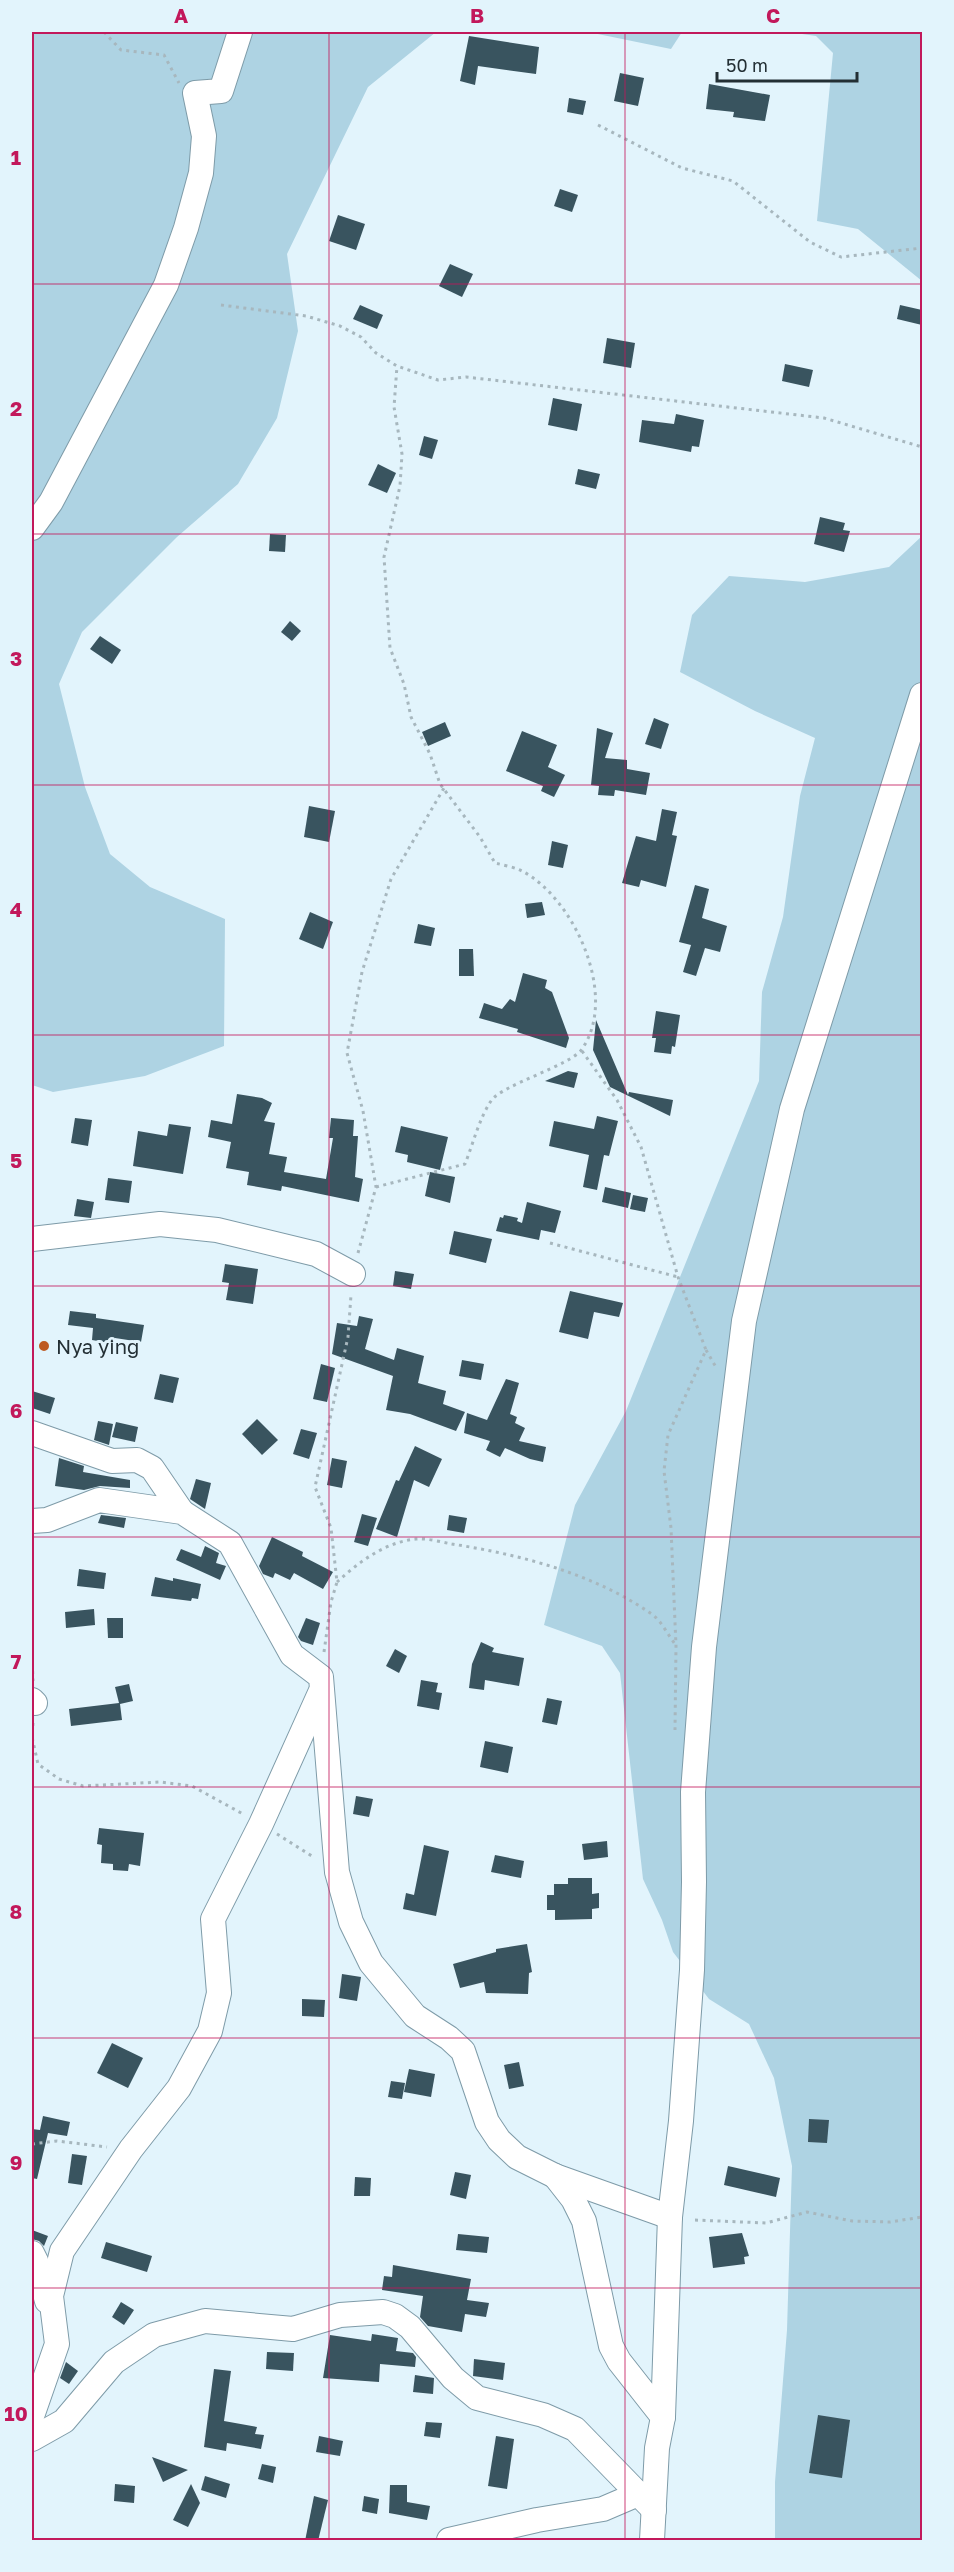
<svg xmlns="http://www.w3.org/2000/svg" width="954" height="2572" font-family="'Golos Text',sans-serif">
<style>
.green{fill:#aed3e3}
.building{fill:#39545f}
.lines{fill:none;stroke-linecap:round;stroke-linejoin:round}
.minor-casing{stroke:#7e9ba8;stroke-width:26}
.path{stroke:#a7b7be;stroke-width:3;stroke-dasharray:3 4.5;stroke-linecap:butt}
.minor{stroke:#fff;stroke-width:24}
.grid{fill:none;stroke:#c2185b;stroke-width:1.5;stroke-opacity:0.55}
.poi-dot{fill:#bd5a22;stroke:#e2f4fc;stroke-width:2}
.labels{text-anchor:middle;dominant-baseline:central;stroke-width:6;stroke-linejoin:round;paint-order:stroke}
.poi-label{font-size:20px;fill:#232f34;stroke:#e2f4fc;text-anchor:start}
.neatline{fill:none;stroke:#c2185b;stroke-width:2}
.grid-label{font-size:20px;text-anchor:middle;font-weight:bold;fill:#c2185b}
</style>
<rect width="100%" height="100%" fill="#e2f4fc"/>
<g class="green">
<polygon points="32,32 436,32 368,87 287,254 298,331 277,418 238,484 177,537 82,632 59,684 85,787 110,854 150,887 225,919 224,1046 145,1076 53,1092 32,1085"/>
<polygon points="588,32 682,32 671,49"/>
<polygon points="788,32 922,32 922,281 858,229 817,221 833,53 816,36"/>
<polygon points="922,536 922,2540 775,2540 775,2482 787,2330 792,2166 774,2078 749,2024 709,1999 673,1952 662,1920 643,1879 620,1673 602,1646 544,1625 575,1505 626,1411 759,1081 762,992 783,917 800,796 815,738 755,711 680,672 692,615 729,576 805,582 889,567"/>
</g>
<g class="building">
<polygon points="469,36 539,47 536,74 478,66 475,85 460,81"/>
<polygon points="620,73 644,78 638,106 614,101"/>
<polygon points="709,84 770,95 765,121 733,117 734,112 706,109"/>
<polygon points="569,98 586,101 583,115 567,112"/>
<polygon points="560,189 578,195 572,212 554,206"/>
<polygon points="338,215 365,224 356,250 329,241"/>
<polygon points="450,264 473,274 462,297 439,286"/>
<polygon points="360,305 383,315 377,329 353,319"/>
<polygon points="900,305 922,310 922,325 897,319"/>
<polygon points="607,338 635,343 631,368 603,363"/>
<polygon points="785,364 813,370 809,387 782,381"/>
<polygon points="553,398 582,404 577,431 548,425"/>
<polygon points="676,414 704,420 699,447 692,446 691,452 639,442 642,420 674,424"/>
<polygon points="424,436 438,440 432,459 419,455"/>
<polygon points="378,464 396,473 387,493 368,485"/>
<polygon points="578,469 600,474 596,489 575,484"/>
<polygon points="820,517 845,523 843,530 850,531 844,552 814,544"/>
<polygon points="270,534 286,535 285,552 269,551"/>
<polygon points="290,621 301,631 292,641 281,632"/>
<polygon points="100,636 121,650 112,664 90,649"/>
<polygon points="654,718 669,724 661,749 645,744"/>
<polygon points="445,722 451,736 428,746 422,732"/>
<polygon points="597,728 613,733 605,758 627,760 627,769 650,773 646,795 615,790 614,796 598,795 599,786 591,785"/>
<polygon points="522,731 557,745 548,767 565,775 554,797 541,791 543,786 506,771"/>
<polygon points="309,806 335,811 329,842 304,837"/>
<polygon points="662,809 677,812 672,835 677,836 666,887 641,880 639,887 622,883 636,836 656,841"/>
<polygon points="552,841 568,845 563,868 548,865"/>
<polygon points="695,885 709,889 702,918 727,926 720,952 705,948 696,976 683,972 691,945 679,942"/>
<polygon points="542,902 545,915 527,918 525,904"/>
<polygon points="310,912 333,922 323,949 299,939"/>
<polygon points="418,924 435,928 431,946 414,943"/>
<polygon points="459,949 473,949 474,976 459,976"/>
<polygon points="523,973 547,980 545,988 552,992 569,1038 566,1048 517,1032 518,1029 479,1018 484,1003 502,1009 510,999 515,1002"/>
<polygon points="656,1011 680,1015 675,1047 672,1046 671,1054 654,1052 656,1038 652,1038"/>
<polygon points="596,1020 628,1095 629,1092 673,1100 670,1116 610,1087 593,1050"/>
<polygon points="568,1071 578,1073 574,1088 545,1081"/>
<polygon points="237,1094 262,1098 272,1103 264,1121 275,1123 269,1154 287,1157 284,1172 326,1179 333,1138 329,1138 331,1118 354,1120 353,1136 358,1136 355,1177 363,1179 359,1202 282,1186 281,1191 247,1185 249,1172 226,1168 231,1142 208,1137 211,1120 232,1124"/>
<polygon points="597,1116 618,1121 609,1156 604,1155 597,1190 583,1187 589,1155 549,1146 554,1121 594,1129"/>
<polygon points="75,1118 92,1120 88,1146 71,1143"/>
<polygon points="169,1124 191,1127 183,1174 133,1166 138,1131 167,1136"/>
<polygon points="401,1126 448,1137 440,1170 407,1162 408,1155 395,1152"/>
<polygon points="430,1172 455,1177 450,1203 425,1196"/>
<polygon points="108,1178 132,1181 129,1203 105,1200"/>
<polygon points="605,1187 631,1193 628,1208 602,1202"/>
<polygon points="633,1195 648,1198 645,1212 630,1209"/>
<polygon points="77,1199 94,1202 91,1218 74,1216"/>
<polygon points="527,1202 561,1211 555,1233 541,1230 539,1240 496,1231 500,1217 503,1218 504,1215 518,1218 517,1221 522,1223"/>
<polygon points="454,1231 492,1239 486,1263 449,1254"/>
<polygon points="225,1264 258,1269 253,1304 226,1300 229,1283 222,1282"/>
<polygon points="395,1271 414,1274 411,1289 393,1286"/>
<polygon points="570,1291 623,1303 619,1317 594,1312 588,1339 559,1332"/>
<polygon points="70,1311 96,1314 96,1318 144,1325 141,1342 115,1338 115,1344 92,1340 93,1328 68,1325"/>
<polygon points="359,1316 373,1319 365,1349 394,1360 397,1348 424,1356 418,1383 446,1391 443,1404 465,1412 456,1431 410,1414 386,1410 393,1376 332,1354 337,1323 357,1326"/>
<polygon points="462,1360 484,1364 481,1380 459,1376"/>
<polygon points="321,1364 335,1368 327,1402 313,1399"/>
<polygon points="160,1374 179,1378 173,1403 154,1399"/>
<polygon points="506,1379 519,1383 510,1414 517,1417 515,1423 525,1428 519,1441 546,1447 543,1462 530,1459 505,1448 500,1457 486,1450 490,1441 464,1433 467,1413 487,1420"/>
<polygon points="32,1391 55,1398 50,1414 32,1408"/>
<polygon points="257,1419 278,1440 262,1455 242,1434"/>
<polygon points="98,1421 113,1424 109,1445 94,1440"/>
<polygon points="116,1422 138,1427 135,1442 112,1437"/>
<polygon points="301,1429 317,1433 309,1459 293,1454"/>
<polygon points="415,1446 442,1459 429,1487 414,1480 397,1537 376,1529 396,1480 399,1481"/>
<polygon points="59,1458 84,1466 83,1472 130,1480 130,1488 100,1486 84,1490 55,1486"/>
<polygon points="332,1458 347,1461 342,1488 327,1485"/>
<polygon points="196,1479 211,1483 205,1509 190,1499"/>
<polygon points="362,1514 377,1518 368,1546 354,1542"/>
<polygon points="101,1515 126,1518 124,1528 98,1523"/>
<polygon points="449,1515 467,1518 464,1533 447,1530"/>
<polygon points="272,1537 303,1552 302,1556 333,1572 323,1589 294,1573 290,1580 275,1573 273,1578 263,1574 259,1566"/>
<polygon points="205,1546 219,1553 216,1563 226,1566 220,1580 176,1560 181,1549 201,1557"/>
<polygon points="79,1569 106,1573 104,1589 77,1586"/>
<polygon points="155,1577 173,1581 173,1578 201,1584 198,1599 192,1598 191,1601 151,1596"/>
<polygon points="94,1609 95,1625 66,1628 65,1612"/>
<polygon points="107,1618 123,1618 123,1638 108,1638"/>
<polygon points="306,1618 320,1623 313,1645 301,1641 298,1637"/>
<polygon points="481,1642 494,1648 492,1652 524,1658 519,1686 485,1680 484,1690 469,1688 472,1664"/>
<polygon points="395,1649 407,1656 399,1673 386,1666"/>
<polygon points="421,1680 438,1683 436,1692 442,1693 439,1710 417,1706"/>
<polygon points="129,1684 133,1701 120,1704 122,1720 71,1726 69,1709 119,1703 115,1687"/>
<polygon points="547,1698 562,1701 557,1725 542,1722"/>
<polygon points="485,1741 513,1747 508,1773 480,1767"/>
<polygon points="356,1796 373,1799 369,1817 353,1814"/>
<polygon points="99,1828 144,1833 140,1866 129,1864 128,1871 113,1870 113,1864 101,1863 102,1845 97,1844"/>
<polygon points="607,1841 608,1857 584,1860 582,1844"/>
<polygon points="424,1845 449,1851 436,1916 403,1909 406,1893 414,1895"/>
<polygon points="495,1855 524,1861 521,1878 491,1872"/>
<polygon points="568,1878 592,1878 592,1894 599,1893 599,1908 592,1909 592,1919 555,1920 555,1910 547,1910 547,1895 554,1895 554,1884 568,1884"/>
<polygon points="527,1944 532,1972 529,1973 528,1994 486,1993 484,1982 460,1988 453,1964 496,1952 496,1949"/>
<polygon points="342,1974 361,1977 357,2001 339,1998"/>
<polygon points="302,1999 325,2000 324,2017 302,2016"/>
<polygon points="112,2043 143,2058 128,2088 97,2073"/>
<polygon points="519,2062 524,2086 509,2089 504,2065"/>
<polygon points="409,2069 435,2074 431,2097 404,2092"/>
<polygon points="391,2081 405,2083 402,2099 388,2097"/>
<polygon points="43,2116 70,2122 67,2136 48,2133 37,2179 32,2178 32,2129 40,2130"/>
<polygon points="809,2119 829,2120 827,2143 808,2142"/>
<polygon points="72,2154 87,2156 82,2185 68,2183"/>
<polygon points="728,2166 780,2178 776,2197 724,2185"/>
<polygon points="455,2172 471,2175 466,2199 450,2195"/>
<polygon points="355,2177 371,2178 370,2196 354,2196"/>
<polygon points="32,2230 48,2236 44,2246 39,2241 32,2239"/>
<polygon points="742,2233 749,2256 744,2257 745,2264 713,2268 709,2237"/>
<polygon points="458,2234 489,2237 487,2253 456,2250"/>
<polygon points="106,2242 152,2256 147,2272 101,2258"/>
<polygon points="393,2265 471,2279 467,2300 489,2303 486,2317 465,2314 462,2332 428,2326 420,2317 423,2296 382,2290 384,2276 392,2277"/>
<polygon points="121,2302 134,2310 124,2325 112,2317"/>
<polygon points="372,2334 398,2338 396,2351 413,2353 416,2357 415,2367 380,2364 379,2382 323,2378 330,2335 371,2341"/>
<polygon points="267,2352 294,2353 293,2371 266,2369"/>
<polygon points="474,2359 505,2363 503,2380 473,2376"/>
<polygon points="66,2362 78,2371 69,2384 60,2378"/>
<polygon points="214,2369 231,2371 224,2421 257,2427 255,2434 264,2435 261,2449 227,2443 226,2451 204,2447"/>
<polygon points="415,2375 434,2378 433,2394 413,2392"/>
<polygon points="818,2415 850,2420 842,2478 809,2473"/>
<polygon points="426,2422 442,2423 440,2438 424,2436"/>
<polygon points="319,2436 343,2441 340,2456 316,2452"/>
<polygon points="496,2436 514,2439 507,2489 488,2486"/>
<polygon points="152,2457 188,2470 163,2482"/>
<polygon points="262,2464 276,2467 273,2483 258,2479"/>
<polygon points="205,2476 230,2484 226,2498 201,2490"/>
<polygon points="115,2484 135,2486 134,2503 114,2501"/>
<polygon points="191,2484 200,2503 188,2527 173,2520"/>
<polygon points="390,2485 407,2485 407,2502 430,2506 427,2520 389,2513"/>
<polygon points="314,2496 328,2500 318,2541 305,2541"/>
<polygon points="364,2496 379,2499 377,2514 362,2511"/>
</g>
<g class="lines">
<defs>
<g id="minor">
<polyline points="32,528 51,502 166,285 186,228 201,173 204,136 195,93 221,91 240,32"/>
<polyline points="32,1239 160,1224 217,1230 316,1254 353,1274"/>
<polyline points="32,1433 112,1461 137,1460 152,1468 182,1512"/>
<polyline points="32,1521 47,1520 99,1500 182,1512 230,1543 292,1655 321,1677 337,1872 351,1922 371,1963 415,2016 449,2038 463,2051 487,2122 499,2140 517,2157 555,2176 670,2217"/>
<polyline points="32,1700 35,1703"/>
<polyline points="555,2176 573,2199 584,2221 611,2346 619,2361 663,2417"/>
<polyline points="32,2253 36,2261 47,2301"/>
<polyline points="32,2416 57,2344 51,2296 62,2251 131,2149 179,2088 210,2031 219,1993 213,1919 261,1824 320,1693"/>
<polyline points="32,2439 64,2421 114,2362 154,2335 205,2321 293,2329 340,2315 383,2312 395,2316 410,2327 453,2378 477,2398 543,2415 575,2429 654,2510"/>
<polyline points="449,2540 537,2520 603,2509 638,2494"/>
<polyline points="652,2540 657,2448 663,2417 670,2217 681,2121 692,1970 694,1882 693,1792 704,1647 744,1321 792,1109 922,695"/>
</g>
</defs>
<use href="#minor" class="minor-casing"/>
<g class="path">
<polyline points="104,32 121,50 164,55 179,83"/>
<polyline points="598,125 682,168 733,181 810,242 841,257 922,248"/>
<polyline points="221,305 306,316 340,326 361,337 376,353 397,366 438,380 466,377 824,418 922,447"/>
<polyline points="582,1051 617,1100 641,1147 678,1277 706,1350 668,1435 664,1471 671,1528 676,1646 675,1730"/>
<path d="M376,1187L465,1164C473,1144 479,1119 491,1101C501,1085 572,1065 582,1049C619,996 574,898 522,871C514,867 503,865 495,863L480,837L440,784L430,754L411,717L404,684L390,648L384,557L400,486L402,454L394,407L397,366"/>
<polyline points="550,1243 678,1277"/>
<polyline points="358,1253 376,1187 363,1111 347,1053 362,972 391,879 444,788"/>
<polyline points="706,1350 717,1369"/>
<path d="M337,1582C359,1562 385,1542 416,1539C427,1538 441,1542 452,1544C522,1555 595,1574 653,1615C662,1622 668,1635 675,1644"/>
<polyline points="324,1652 331,1602 337,1582 331,1528 315,1487 348,1337 351,1295"/>
<polyline points="32,1656 33,1681"/>
<polyline points="33,1723 32,1737 38,1764 59,1779 83,1786 160,1782 192,1786 243,1814"/>
<polyline points="277,1834 315,1858"/>
<polyline points="32,2144 57,2141 107,2147"/>
<polyline points="695,2220 766,2223 807,2212 852,2221 890,2222 922,2217"/>
</g>
<use href="#minor" class="minor"/>
</g>
<path class="grid" d="M329,32V2540M625,32V2540M32,284H922M32,534H922M32,785H922M32,1035H922M32,1286H922M32,1537H922M32,1787H922M32,2038H922M32,2288H922"/>
<circle class="poi-dot" cx="44" cy="1346" r="6"/>
<g class="labels">
<g class="poi-label">
<text x="56" y="1346">Nya ying</text>
</g>
</g>
<rect width="954" height="2572" fill="none" stroke="#e2f4fc" stroke-width="66"/>
<path d="M717 72v9h140v-9" fill="none" stroke="#232f34" stroke-width="3"/>
<text x="726" y="72" font-size="18" fill="#232f34" stroke="#e2f4fc" stroke-width="4.5" paint-order="stroke">50 m</text>
<rect x="33" y="33" width="888" height="2506" class="neatline"/>
<g class="grid-label">
<text x="181" y="23">A</text>
<text x="477" y="23">B</text>
<text x="773" y="23">C</text>
<text x="16" y="165">1</text>
<text x="16" y="416">2</text>
<text x="16" y="666">3</text>
<text x="16" y="917">4</text>
<text x="16" y="1168">5</text>
<text x="16" y="1418">6</text>
<text x="16" y="1669">7</text>
<text x="16" y="1919">8</text>
<text x="16" y="2170">9</text>
<text x="16" y="2421">10</text>
</g>
</svg>
